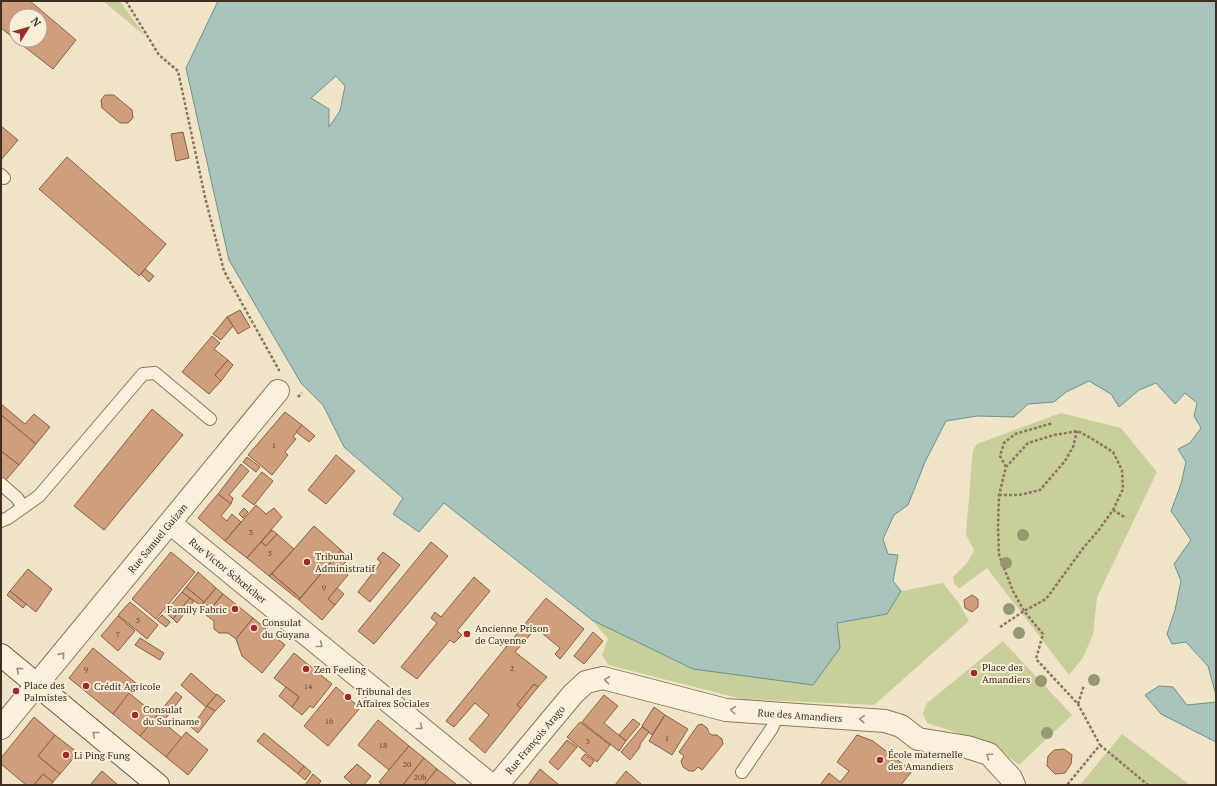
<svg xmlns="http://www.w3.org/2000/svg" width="1217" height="786" font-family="'PT Serif',serif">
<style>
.green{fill:#c9cf9b}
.water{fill:#a9c4bc;stroke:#6f938a;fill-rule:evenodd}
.building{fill:#cf9f7d;stroke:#8d5f41}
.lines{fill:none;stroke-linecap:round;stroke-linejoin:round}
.lane-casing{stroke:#8d765c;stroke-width:14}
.street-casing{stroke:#8d765c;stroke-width:24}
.secondary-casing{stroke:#6f573f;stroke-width:24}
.path{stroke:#8d765c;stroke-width:2.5;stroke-dasharray:3 2;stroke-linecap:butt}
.lane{stroke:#faf1dc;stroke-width:12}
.street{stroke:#faf1dc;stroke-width:22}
.secondary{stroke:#faf1dc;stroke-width:22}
.tree{fill:#96986f}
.oneway{stroke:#9c907e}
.poi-dot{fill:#9e2a2b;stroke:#f7eed8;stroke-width:1.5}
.labels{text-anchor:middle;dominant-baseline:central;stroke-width:4;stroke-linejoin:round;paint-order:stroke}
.number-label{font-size:8px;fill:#624a37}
.street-label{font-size:10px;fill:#3d2e20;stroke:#f7eed8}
.poi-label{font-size:10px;fill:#3d2e20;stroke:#f7eed8;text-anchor:start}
</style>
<rect width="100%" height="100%" fill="#f0e4c8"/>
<g class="green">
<polygon points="103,1 120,1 145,36"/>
<polygon points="1061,413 1121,428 1157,472 1097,597 1093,635 1082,659 1069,675 987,568 959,589 954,583 953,577 968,562 974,550 966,535 972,459 973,450 977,444"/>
<polygon points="943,583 958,602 969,621 874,705 742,699 608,665 602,655 608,639 592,620 693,669 836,623 887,614 901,591"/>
<polygon points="1003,641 1072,715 1019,765 1002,751 977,739 927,723 923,714 926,704"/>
<polygon points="1122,734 1190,785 1080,785"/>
</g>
<g class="water">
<path d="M218,1H1216V695L1208,666L1186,642L1172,644L1167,634L1175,610L1181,581L1174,564L1191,540L1171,511L1181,484L1186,462L1178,449L1190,443L1201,428L1194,416L1197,403L1185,393L1175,404L1156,383L1139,390L1119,407L1111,394L1089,381L1066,392L1054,402L1028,404L1014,417L977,416L946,421L925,462L908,505L894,515L883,539L888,554L898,555L893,581L901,591L887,614L837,623L840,648L813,685L693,669L592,620L444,503L419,532L393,514L403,498L344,447L323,405L301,383L229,260L186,68ZM336,76L345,86L340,111L329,127V109L311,98Z"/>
<polygon points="1159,686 1173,687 1187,705 1216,702 1216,742 1161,714 1145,695"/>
</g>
<g class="building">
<polygon points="1,1 30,1 76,40 53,69 16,40 40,40 40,16 16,16 16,40 1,28"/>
<polygon points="105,95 114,95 132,110 133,118 128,123 120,123 102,108 101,100"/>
<polygon points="1,126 18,140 1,160"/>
<polygon points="183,132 189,158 176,161 171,134"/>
<polygon points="67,157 166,244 139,276 39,189"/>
<polygon points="145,269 154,276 149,282 141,274"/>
<polygon points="240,310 250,327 238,334 227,317"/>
<polygon points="227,317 233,326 221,340 213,334"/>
<polygon points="212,336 220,343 214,349 228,360 215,375 221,381 209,394 182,372"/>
<polygon points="228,360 233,365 221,381 215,375"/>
<polygon points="1,404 25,424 34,414 50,427 36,444 1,415"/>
<polygon points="152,409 183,435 104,530 74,506"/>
<polygon points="285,412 302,425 293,437 296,439 285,452 288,455 272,475 248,455"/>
<polygon points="1,415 36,444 19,465 1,451"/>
<polygon points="302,425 315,436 309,442 296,432"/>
<polygon points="1,451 19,465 5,481 1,478"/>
<polygon points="336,455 355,471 326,504 308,490"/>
<polygon points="247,457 260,467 256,472 243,462"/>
<polygon points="241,464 249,471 229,495 233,498 231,504 218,494"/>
<polygon points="262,472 273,481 254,505 242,496"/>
<polygon points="218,494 231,504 221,516 227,521 232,514 241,522 225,541 198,518"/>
<polygon points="256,505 266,514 274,508 282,517 247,558 225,541"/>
<polygon points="244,508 248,512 243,518 239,514"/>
<polygon points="314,526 341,550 300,598 272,574"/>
<polygon points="272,530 277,534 266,546 261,542"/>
<polygon points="277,534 294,549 269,576 247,558 261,542 266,546"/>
<polygon points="431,542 448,556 374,644 358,631"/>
<polygon points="341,550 349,558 340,569 348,575 328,599 335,605 322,620 299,600"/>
<polygon points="171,552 195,572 156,619 132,599"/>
<polygon points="383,552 400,565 370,602 358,592 381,562 377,559"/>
<polygon points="28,569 52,589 36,612 10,591"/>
<polygon points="198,572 216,588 204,602 186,587"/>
<polygon points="272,574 300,598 299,600 269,576"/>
<polygon points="474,577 490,591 457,631 462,635 454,643 450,640 417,679 401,667 437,623 431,618 435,612 441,617"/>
<polygon points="186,587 204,602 201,606 182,592"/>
<polygon points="216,588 223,594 208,612 201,606"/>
<polygon points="337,588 344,594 335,605 328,599"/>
<polygon points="10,591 26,604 23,608 7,595"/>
<polygon points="182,592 190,598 173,619 165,612"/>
<polygon points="223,594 253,618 236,639 228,633 219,633 214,629 214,621 206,615"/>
<polygon points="972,595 978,599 978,607 972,612 965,608 964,600"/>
<polygon points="190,598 194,601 177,623 173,619"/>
<polygon points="546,598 584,629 560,659 555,654 560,648 536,628 515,652 547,677 538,687 534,684 517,705 521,708 485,753 469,739 489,715 475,703 454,727 446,721"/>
<polygon points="130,602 158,625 147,639 118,615"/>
<polygon points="162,615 170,622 166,627 157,620"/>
<polygon points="118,616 135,631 118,651 101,636"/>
<polygon points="253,618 285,645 262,673 242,656 236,639"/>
<polygon points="593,632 603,641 584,664 574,656"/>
<polygon points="140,638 164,653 160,660 135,645"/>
<polygon points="93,648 137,684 113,714 69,678"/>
<polygon points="294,653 332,684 313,708 310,706 302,715 292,707 299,697 274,678"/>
<polygon points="191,673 216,695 206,707 181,685"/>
<polygon points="534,684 538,687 521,708 517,705"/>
<polygon points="286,687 299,697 292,707 279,696"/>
<polygon points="336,687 360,708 328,746 304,726"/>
<polygon points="176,692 182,697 163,722 182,738 166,757 140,736"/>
<polygon points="129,693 157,716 140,736 113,714"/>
<polygon points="217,694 225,701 215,711 207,706"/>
<polygon points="604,695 618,706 604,723 626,741 619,751 582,722"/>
<polygon points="207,706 215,711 198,733 191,727"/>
<polygon points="654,707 665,715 652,735 642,726"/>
<polygon points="665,715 688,729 672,755 649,741"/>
<polygon points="34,717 55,735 38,756 60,774 53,782 43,774 34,785 26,785 1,764 1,758"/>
<polygon points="633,719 640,724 626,741 619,735"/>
<polygon points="378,720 409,746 389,770 358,745"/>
<polygon points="580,722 610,745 597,762 567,737"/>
<polygon points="702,724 707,728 709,733 712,735 717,735 722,739 723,744 702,770 698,767 694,771 689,771 683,767 681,761 684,756 679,752 698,725"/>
<polygon points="642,727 649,732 640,744 640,747 630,760 621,752"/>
<polygon points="186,732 208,750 188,775 166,757"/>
<polygon points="264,733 304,766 298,774 257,741"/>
<polygon points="55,735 78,753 60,774 38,756"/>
<polygon points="857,735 873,741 912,771 901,785 820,785 829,773 840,782 849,771 837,762"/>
<polygon points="567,740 577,747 558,770 549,762"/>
<polygon points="409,746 424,758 403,785 383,785 379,782"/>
<polygon points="1064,749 1072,755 1071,764 1065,773 1055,774 1047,766 1048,756 1054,750"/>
<polygon points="585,754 594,761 590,767 581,759"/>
<polygon points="424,758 437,769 424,785 403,785"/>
<polygon points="357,764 371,776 364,785 353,785 344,777"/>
<polygon points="304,766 311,772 305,780 298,774"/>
<polygon points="437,769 456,784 456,785 424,785"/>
<polygon points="540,769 559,785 528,785"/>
<polygon points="102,771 118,785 90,785"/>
<polygon points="626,771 642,785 615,785"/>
<polygon points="43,774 53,782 51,785 34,785"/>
<polygon points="313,774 321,781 318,785 305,785"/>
</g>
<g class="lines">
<defs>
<g id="lane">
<polyline points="1,175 4,178"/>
<polyline points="1,484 17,498 23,507"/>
<polyline points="1,521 8,518 39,496 143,374 155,373 210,419"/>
<polyline points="742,772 772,728 778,714"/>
</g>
<g id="street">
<path id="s1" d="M170,523L491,785"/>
<path id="s2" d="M1,728L278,391"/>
<path id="s3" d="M497,785L573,694L586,682L603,678L726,710L885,721L901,726L918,739L967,747L989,754L1011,778L1014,785"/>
</g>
<polyline id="secondary" points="1,655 158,785"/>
</defs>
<use href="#lane" class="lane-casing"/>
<use href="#street" class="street-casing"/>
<use href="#secondary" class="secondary-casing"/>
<g class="path">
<polyline points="126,1 159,55 178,71 205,197 224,271 279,370 278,371"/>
<polyline points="298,397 302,393"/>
<polyline points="1006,467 1000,456 1004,443 1015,434 1053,423"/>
<polyline points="999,495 1019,495 1040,490 1065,461 1073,447 1077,431"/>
<polyline points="1113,510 1126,518"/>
<polyline points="1000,627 1024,611 1046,599 1084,547 1098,531 1113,510 1123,489 1122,470 1113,452 1094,440 1078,431 1054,435 1028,443 1006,467 999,495 998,527 999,555 1013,591 1024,611 1043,634 1036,659 1078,704 1100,745 1067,785"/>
<polyline points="1078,704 1084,685"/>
<polyline points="1100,745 1148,785"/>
</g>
<use href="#lane" class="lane"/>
<use href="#street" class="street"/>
<use href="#secondary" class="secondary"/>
</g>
<g class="tree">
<circle cx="1023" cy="535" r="6"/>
<circle cx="1006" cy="563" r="6"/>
<circle cx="1009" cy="609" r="6"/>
<circle cx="1019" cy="633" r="6"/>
<circle cx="1094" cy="680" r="6"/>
<circle cx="1041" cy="681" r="6"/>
<circle cx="1047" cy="733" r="6"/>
</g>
<defs><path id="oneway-chevron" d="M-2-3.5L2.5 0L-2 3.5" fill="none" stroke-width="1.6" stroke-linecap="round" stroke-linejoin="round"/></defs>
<g class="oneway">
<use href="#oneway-chevron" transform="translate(320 645) rotate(39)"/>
<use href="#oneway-chevron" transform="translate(62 655) rotate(-51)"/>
<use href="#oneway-chevron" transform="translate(19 670) rotate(-140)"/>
<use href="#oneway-chevron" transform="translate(607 680) rotate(-172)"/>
<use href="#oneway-chevron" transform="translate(733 710) rotate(-175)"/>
<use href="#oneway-chevron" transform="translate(862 719) rotate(-176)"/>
<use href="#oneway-chevron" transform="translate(420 727) rotate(39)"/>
<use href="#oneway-chevron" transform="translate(95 734) rotate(-141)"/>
<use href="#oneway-chevron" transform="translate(989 756) rotate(-145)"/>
</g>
<g class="poi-dot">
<circle cx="307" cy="562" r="4"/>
<circle cx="235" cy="609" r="4"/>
<circle cx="254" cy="628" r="4"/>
<circle cx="467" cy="634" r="4"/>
<circle cx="306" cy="669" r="4"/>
<circle cx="974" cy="673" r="4"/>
<circle cx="86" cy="686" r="4"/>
<circle cx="16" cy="691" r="4"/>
<circle cx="348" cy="697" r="4"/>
<circle cx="135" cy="715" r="4"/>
<circle cx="66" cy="755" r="4"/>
<circle cx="880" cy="760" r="4"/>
</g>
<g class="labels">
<g class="number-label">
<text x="274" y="445">1</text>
<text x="251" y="532">3</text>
<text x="270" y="553">5</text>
<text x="324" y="587">9</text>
<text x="138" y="620">5</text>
<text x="118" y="634">7</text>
<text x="512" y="668">2</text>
<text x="86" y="669">9</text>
<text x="308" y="686">14</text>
<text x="329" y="721">16</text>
<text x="667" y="738">1</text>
<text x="588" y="741">3</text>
<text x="383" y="745">18</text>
<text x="407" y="764">20</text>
<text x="420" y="777">20b</text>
</g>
<g class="street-label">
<text stroke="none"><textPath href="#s2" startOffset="246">Rue Samuel Guizan</textPath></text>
<text stroke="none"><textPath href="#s1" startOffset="75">Rue Victor Schœlcher</textPath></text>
<text stroke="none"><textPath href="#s3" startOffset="355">Rue des Amandiers</textPath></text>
<text stroke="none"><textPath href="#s3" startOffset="59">Rue François Arago</textPath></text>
</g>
<g class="poi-label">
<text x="315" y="556">Tribunal<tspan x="315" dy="12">Administratif</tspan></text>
<text x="227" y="609" text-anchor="end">Family Fabric</text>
<text x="262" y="622">Consulat<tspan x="262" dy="12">du Guyana</tspan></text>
<text x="475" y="628">Ancienne Prison<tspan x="475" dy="12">de Cayenne</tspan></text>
<text x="982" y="667">Place des<tspan x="982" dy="12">Amandiers</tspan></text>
<text x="314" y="669">Zen Feeling</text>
<text x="24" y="685">Place des<tspan x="24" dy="12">Palmistes</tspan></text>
<text x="94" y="686">Crédit Agricole</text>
<text x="356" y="691">Tribunal des<tspan x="356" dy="12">Affaires Sociales</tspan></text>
<text x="143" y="709">Consulat<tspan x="143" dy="12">du Suriname</tspan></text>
<text x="888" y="754">École maternelle<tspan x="888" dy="12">des Amandiers</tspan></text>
<text x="74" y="755">Li Ping Fung</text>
</g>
</g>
<rect width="1217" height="786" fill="none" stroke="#3d2e20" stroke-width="4"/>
<g transform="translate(28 28) rotate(53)"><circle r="19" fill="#f7eed8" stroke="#ada18e"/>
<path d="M0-3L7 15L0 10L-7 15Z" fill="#9e2a2b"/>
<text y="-6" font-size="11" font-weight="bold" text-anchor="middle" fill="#3d2e20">N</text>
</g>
</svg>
